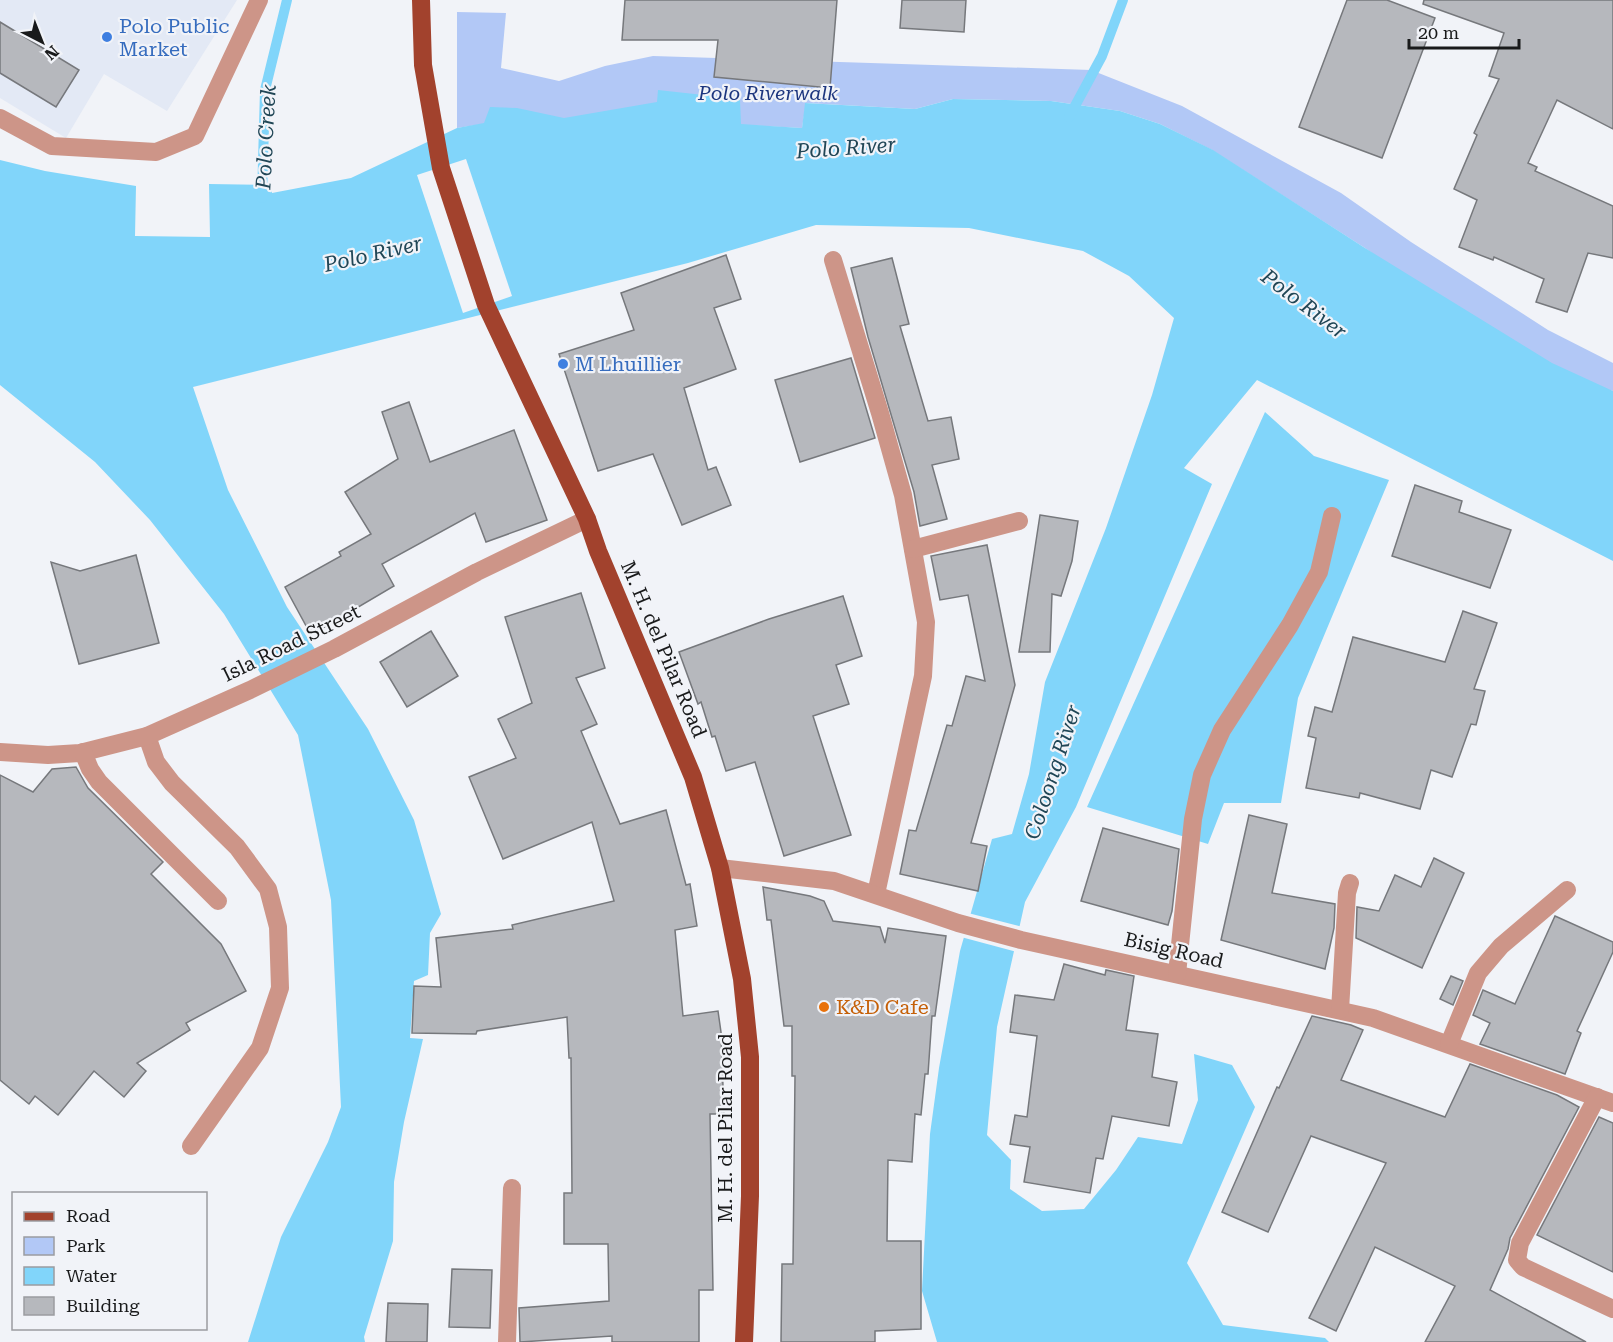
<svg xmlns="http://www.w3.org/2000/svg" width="1613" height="1342" font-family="'Roboto Serif',serif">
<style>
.built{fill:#e3e9f5}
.green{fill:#b2c8f6}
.water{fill:#81d5fa}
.pier{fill:#f1f3f8}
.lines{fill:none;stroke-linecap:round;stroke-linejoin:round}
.stream{stroke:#81d5fa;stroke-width:10}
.building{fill:#b6b8bd;stroke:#76787c;stroke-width:1.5}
.minor{stroke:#cd9588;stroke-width:18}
.major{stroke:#a2422d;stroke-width:18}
.shop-dot{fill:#3f7fe0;stroke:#f1f3f8;stroke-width:2}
.food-dot{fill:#e8710a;stroke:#f1f3f8;stroke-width:2}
.labels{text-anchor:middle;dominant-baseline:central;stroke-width:4.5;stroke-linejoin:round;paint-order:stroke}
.shop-label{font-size:20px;fill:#366cbe;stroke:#f1f3f8;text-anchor:start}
.park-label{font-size:20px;font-style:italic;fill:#1d367f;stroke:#f1f3f8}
.street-label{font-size:20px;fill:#191a1b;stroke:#f1f3f8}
.food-label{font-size:20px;fill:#c56008;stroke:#f1f3f8;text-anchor:start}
.water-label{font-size:21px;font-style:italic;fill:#204656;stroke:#f1f3f8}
</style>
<rect width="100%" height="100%" fill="#f1f3f8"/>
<polygon class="built" points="0,0 237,0 167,111 104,74 66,138 0,98"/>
<path class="green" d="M457,12L506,13L501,68L559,81L605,66L653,56L1091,70L1182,106L1341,193L1411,242L1548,330L1613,363V391L1532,367L1365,248L1212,150L1160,124L1120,111L1051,101L953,99L915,109L806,103L802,128C748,125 695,123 641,121C579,119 518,117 457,128Z"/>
<g class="water">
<polygon points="658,90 740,99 741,124 802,128 805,103 915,109 953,99 1051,101 1120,111 1160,124 1213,150 1365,248 1552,363 1613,391 1613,561 1257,380 1184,468 1212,484 1076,807 1025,902 997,1027 987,1135 1011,1160 1010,1189 1042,1211 1084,1209 1116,1170 1138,1137 1182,1144 1198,1100 1194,1054 1232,1065 1255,1107 1187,1263 1223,1325 1325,1338 1329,1342 937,1342 922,1291 930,1134 939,1068 960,951 992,839 1012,834 1029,774 1045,682 1106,528 1152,395 1174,318 1129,276 1083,251 969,228 816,225 688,263 193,387 228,490 287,607 368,729 414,820 441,914 430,933 428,975 414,981 410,1038 423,1039 404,1122 394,1182 393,1241 364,1337 365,1342 248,1342 281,1237 328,1142 341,1107 331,900 298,735 224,614 150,520 95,462 0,385 0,160 45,171 136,186 135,236 210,237 209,184 270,185 272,193 351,178 457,128 484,123 490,107 517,108 564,118 657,102"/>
<polygon points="1265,412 1314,456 1389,480 1298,698 1281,803 1224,803 1208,844 1087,807"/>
</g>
<g class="pier">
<polygon points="466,159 512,296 463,313 417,175"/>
<polygon points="968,913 1023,927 1017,952 961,937"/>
</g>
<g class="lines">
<g class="stream">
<polyline points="1069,117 1102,56 1123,0"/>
<polyline points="262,198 265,90 287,0"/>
</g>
</g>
<g class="building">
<polygon points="625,0 837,0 830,88 714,77 718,40 622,40"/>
<polygon points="902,0 966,0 964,32 900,28"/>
<polygon points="1347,0 1387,0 1435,18 1382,158 1299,127"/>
<polygon points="1424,0 1613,0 1613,129 1557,100 1528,163 1537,167 1535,171 1613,206 1613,258 1588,253 1567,312 1536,302 1544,279 1494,257 1493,260 1459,247 1477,200 1454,189 1477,135 1474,133 1499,79 1489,76 1504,33 1423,4"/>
<polygon points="0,22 79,70 56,107 0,73"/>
<polygon points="726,255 741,299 714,308 736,369 684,388 708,470 716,467 731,505 682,525 653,454 598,471 559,354 634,330 621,293"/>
<polygon points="892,258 909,324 900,326 928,421 951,417 959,459 932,465 947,519 920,526 914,492 868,337 851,268"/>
<polygon points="851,358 875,438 800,462 775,380"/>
<polygon points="409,402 430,462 514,430 547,520 486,542 475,513 382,564 394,586 311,635 285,587 341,556 339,552 371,534 345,492 398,459 382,412"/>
<polygon points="1415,485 1462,501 1459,512 1511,530 1490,588 1392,556"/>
<polygon points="1040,515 1078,521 1072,561 1061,596 1052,594 1050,652 1019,652"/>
<polygon points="987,545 1015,685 971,843 987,846 978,891 900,874 909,830 916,831 947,725 952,726 966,676 985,681 968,595 940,600 931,556"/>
<polygon points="136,555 159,643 79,664 51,562 80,571"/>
<polygon points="581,593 605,668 576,678 597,724 581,731 620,824 666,810 686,885 690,884 697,926 675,930 683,1016 718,1011 721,1032 724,1114 710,1114 713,1290 699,1290 699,1342 612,1342 612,1336 520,1342 519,1308 609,1301 608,1244 564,1244 564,1193 572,1193 571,1058 569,1058 567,1017 477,1031 476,1034 412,1033 414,986 441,987 436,938 513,929 512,925 614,901 592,822 503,859 469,777 516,758 498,719 532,703 505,617"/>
<polygon points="843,596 862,656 836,665 849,704 813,716 851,835 784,856 755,762 726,771 715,736 712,737 701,702 698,704 679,652 769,619"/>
<polygon points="1463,611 1497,623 1474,689 1485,691 1476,725 1471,724 1452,777 1431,770 1420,809 1360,793 1359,798 1306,788 1316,738 1308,736 1315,707 1332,712 1353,637 1445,662"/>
<polygon points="431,631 458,676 407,707 380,662"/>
<polygon points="76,767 88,788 163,862 151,874 221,944 246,991 186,1023 190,1030 137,1063 146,1071 124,1097 94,1071 58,1115 35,1096 29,1104 0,1080 0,775 33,792 52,769"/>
<polygon points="1249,815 1287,824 1272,893 1335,904 1334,928 1325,969 1221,940"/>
<polygon points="1103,828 1179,849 1172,911 1168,925 1081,901"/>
<polygon points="1434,858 1464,873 1422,968 1356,938 1357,907 1379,911 1395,875 1421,887"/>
<polygon points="763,887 810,896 824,901 833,921 880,927 885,943 888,928 946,936 935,1016 932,1016 928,1074 925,1074 921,1115 915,1114 912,1162 888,1160 887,1241 921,1241 921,1329 875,1331 875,1342 781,1342 782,1264 793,1264 795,1076 792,1076 792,1026 784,1026 771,920 767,920"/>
<polygon points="1555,916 1613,942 1613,952 1577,1031 1581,1033 1565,1074 1480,1044 1490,1023 1473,1015 1483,990 1515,1004"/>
<polygon points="1064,964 1105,975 1106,970 1134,976 1126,1030 1158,1034 1152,1077 1177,1082 1169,1126 1112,1116 1103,1159 1096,1158 1090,1193 1024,1182 1030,1147 1010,1144 1015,1115 1027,1117 1037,1036 1010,1032 1015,995 1054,1000"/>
<polygon points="1451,976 1463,981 1453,1005 1440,999"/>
<polygon points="1312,1016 1351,1025 1363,1030 1341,1080 1445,1117 1470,1064 1557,1095 1579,1107 1510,1238 1508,1249 1490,1290 1586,1342 1425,1342 1455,1286 1375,1247 1336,1331 1309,1318 1386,1163 1311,1136 1268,1232 1222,1212 1277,1087 1279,1088"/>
<polygon points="1599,1117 1613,1123 1613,1272 1537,1235"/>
<polygon points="452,1269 492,1270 490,1328 449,1327"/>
<polygon points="388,1303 428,1304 427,1342 386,1342"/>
</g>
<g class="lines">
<g class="minor">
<polyline points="0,118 52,146 156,152 195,136 259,0"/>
<polyline points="833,260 880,413 903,495 926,622 923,676 876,894"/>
<polyline points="913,549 1019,521"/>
<polyline points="147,736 156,762 172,783 237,847 268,889 278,927 280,988 260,1048 191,1146"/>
<polyline points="0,752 48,755 80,753 147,736 250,690 334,649 477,572 587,519"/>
<polyline points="83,752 90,769 99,782 218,901"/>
<polyline points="720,868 834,881 958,923 1021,940 1373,1018 1613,1103"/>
<polyline points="1177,974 1193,819 1202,775 1222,730 1290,625 1319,572 1332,516"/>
<polyline points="1340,1010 1347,893 1350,883"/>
<polyline points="1449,1044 1478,973 1501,946 1567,890"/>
<polyline points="1597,1097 1520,1243 1517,1260 1523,1267 1613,1309"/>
<polyline points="507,1342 512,1188"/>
</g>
<polyline class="major" points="421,0 423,65 441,168 486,305 587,519 598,551 693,777 720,868 742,979 750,1057 750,1196 744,1342"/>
</g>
<g class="shop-dot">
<circle cx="107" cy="37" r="6"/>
<circle cx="563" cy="364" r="6"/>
</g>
<circle class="food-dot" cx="824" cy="1007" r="6"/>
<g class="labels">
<g class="shop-label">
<text x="119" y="26">Polo Public<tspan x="119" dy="23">Market</tspan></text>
<text x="575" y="364">M Lhuillier</text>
</g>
<g class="park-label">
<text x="768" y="93">Polo Riverwalk</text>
</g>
<g class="street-label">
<text transform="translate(291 643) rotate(-26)">Isla Road Street</text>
<text transform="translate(664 649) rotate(67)">M. H. del Pilar Road</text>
<text transform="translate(1174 950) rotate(13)">Bisig Road</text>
<text transform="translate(725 1128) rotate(-90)">M. H. del Pilar Road</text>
</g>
<g class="food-label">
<text x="836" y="1007">K&amp;D Cafe</text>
</g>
<g class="water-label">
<text transform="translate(266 137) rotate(-87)">Polo Creek</text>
<text transform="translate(846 148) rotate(-4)">Polo River</text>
<text transform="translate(373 254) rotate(-13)">Polo River</text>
<text transform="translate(1304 304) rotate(37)">Polo River</text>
<text transform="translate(1053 772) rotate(-72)">Coloong River</text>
</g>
</g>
<rect x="12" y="1192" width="195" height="138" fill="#f1f3f8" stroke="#9b9ca0" stroke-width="1.5"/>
<rect x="24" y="1212" width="30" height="9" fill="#a2422d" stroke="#9b9ca0" stroke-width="1.5"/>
<text x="66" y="1222" font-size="18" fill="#191a1b">Road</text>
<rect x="24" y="1237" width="30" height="18" fill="#b2c8f6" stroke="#9b9ca0" stroke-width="1.5"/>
<text x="66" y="1252" font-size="18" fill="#191a1b">Park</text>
<rect x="24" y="1267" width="30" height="18" fill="#81d5fa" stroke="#9b9ca0" stroke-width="1.5"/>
<text x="66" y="1282" font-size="18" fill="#191a1b">Water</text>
<rect x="24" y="1297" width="30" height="18" fill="#b6b8bd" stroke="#9b9ca0" stroke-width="1.5"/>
<text x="66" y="1312" font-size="18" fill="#191a1b">Building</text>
<g transform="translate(42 42) rotate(138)" stroke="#f1f3f8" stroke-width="4.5" paint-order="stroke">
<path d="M0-4.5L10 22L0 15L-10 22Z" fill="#191a1b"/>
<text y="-9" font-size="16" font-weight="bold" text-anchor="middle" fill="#191a1b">N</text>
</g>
<path d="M1409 39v9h110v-9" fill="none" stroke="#191a1b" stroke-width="3"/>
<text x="1418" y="39" font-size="18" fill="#191a1b" stroke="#f1f3f8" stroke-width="4.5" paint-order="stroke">20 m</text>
</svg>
